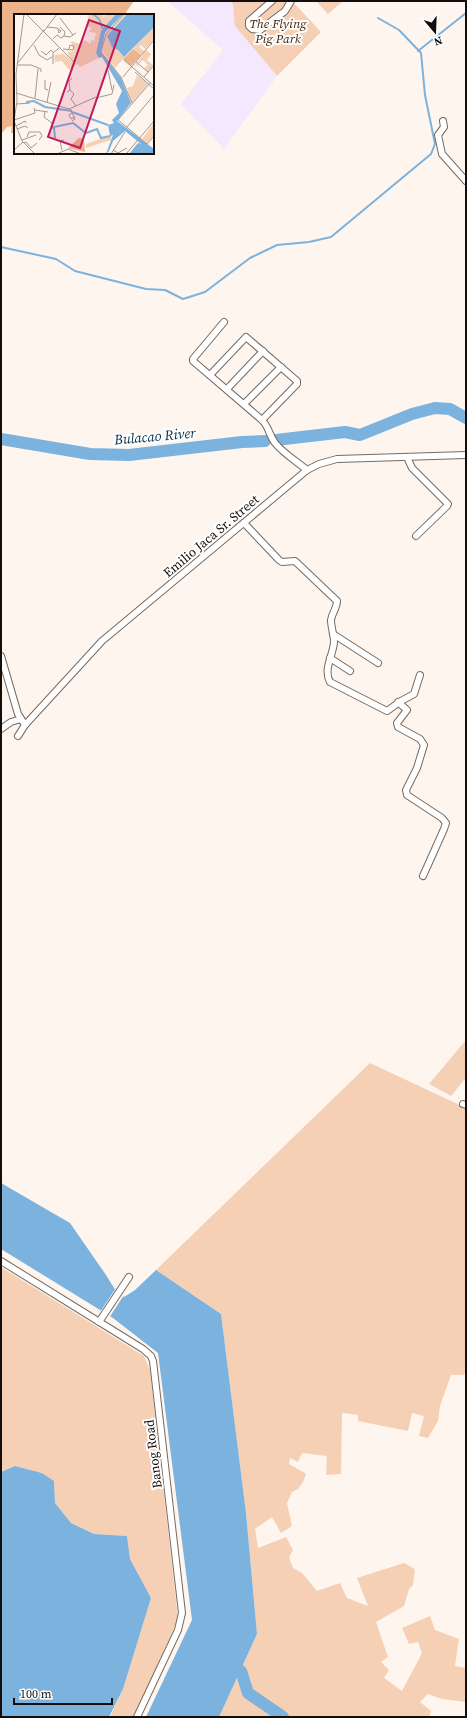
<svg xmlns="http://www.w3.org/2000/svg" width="467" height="1718" font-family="'Source Serif 4',serif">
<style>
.industrial{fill:#f3e8fd}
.green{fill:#f5d0b5}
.forest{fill:#ecb48a}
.water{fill:#7bb2de}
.pier{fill:#fef5ef}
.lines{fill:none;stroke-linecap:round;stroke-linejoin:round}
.stream{stroke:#7bb2de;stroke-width:2}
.river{stroke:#7bb2de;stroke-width:12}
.minor-casing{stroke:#776a60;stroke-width:8}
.minor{stroke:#fff;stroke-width:6}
.labels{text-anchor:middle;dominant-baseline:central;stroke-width:4;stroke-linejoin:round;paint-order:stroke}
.park-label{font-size:13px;font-style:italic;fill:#421f00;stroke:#fff}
.street-label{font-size:13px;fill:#130e0b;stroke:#fff}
.water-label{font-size:14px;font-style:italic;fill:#012e4b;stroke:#fff}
.inset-river{fill:none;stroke:#7bb2de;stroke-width:2}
.inset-road{fill:none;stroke:#a09994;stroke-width:1}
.view{fill:#c2185b;fill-opacity:0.15;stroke:#c2185b;stroke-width:2}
.inset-edge{fill:none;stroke:#130e0b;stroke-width:2}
</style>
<rect width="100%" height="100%" fill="#fef5ef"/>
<polygon class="industrial" points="167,1 231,1 233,5 236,26 277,76 224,149 181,104 223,50"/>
<g class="green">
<polygon points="231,1 292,1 321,32 277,76 235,26 233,5"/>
<polygon points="316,1 343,1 328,14"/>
<polygon points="466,1040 466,1081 464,1080 451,1096 429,1084"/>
<polygon points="370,1063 466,1108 466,1371 464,1375 451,1375 440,1406 438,1421 428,1438 419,1436 424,1416 412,1413 408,1431 358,1421 358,1415 342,1413 341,1474 326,1475 327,1456 302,1453 298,1462 290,1458 289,1464 306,1474 303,1482 298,1489 292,1492 287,1503 292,1526 281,1533 272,1517 255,1529 258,1548 286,1537 293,1550 289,1557 293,1568 302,1573 317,1591 340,1583 347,1598 368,1606 357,1578 404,1563 415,1569 413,1585 409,1589 404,1606 376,1622 388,1657 381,1662 389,1670 384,1678 402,1691 422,1653 418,1642 409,1644 402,1628 430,1616 435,1630 459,1639 455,1666 466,1668 466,1702 442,1699 428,1694 420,1702 431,1711 429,1717 219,1717 257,1634 246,1513 221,1314 156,1270"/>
<polygon points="1,1267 144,1356 150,1370 178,1619 134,1717 110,1717 123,1689 151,1598 130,1559 127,1536 94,1534 71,1523 55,1503 54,1481 42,1473 15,1466 1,1472"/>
</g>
<polygon class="forest" points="1,1 134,1 124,15 15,15 15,133 11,133 12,126 7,127 1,134"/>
<g class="water">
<polygon points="1,1183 70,1223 106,1275 114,1288 124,1297 135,1290 156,1270 221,1314 246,1513 257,1634 219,1717 146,1717 192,1620 158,1353 113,1318 1,1249"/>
<polygon points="15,1466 42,1473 54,1481 55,1503 71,1523 94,1534 127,1536 130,1559 151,1598 123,1689 109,1717 1,1717 1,1472"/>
</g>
<polygon class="pier" points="116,1288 124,1295 109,1318 100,1312"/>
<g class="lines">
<g class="stream">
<polyline points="418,51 466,13"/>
<polyline points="1,247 56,259 75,271 146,289 165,290 183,299 205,292 250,258 277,245 309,242 331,237 431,154 435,144 425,95 421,53 399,30 378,18"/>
</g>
<g class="river">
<polyline points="1,439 90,454 129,455 242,442 265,441"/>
<polyline points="276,440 345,432 360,435 412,414 435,408 450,409 466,418"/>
<polyline points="241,1671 248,1693 283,1717"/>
</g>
<defs>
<g id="minor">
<polyline points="272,1 249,21 249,26 252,29 260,30 285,11 291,1"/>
<polyline points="443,121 444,127 438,135 442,154 466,181"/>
<path d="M224,322L193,359V361L262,420C269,427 269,435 275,443C283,453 296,461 307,470"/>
<polyline points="210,375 246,337 297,381 297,384 262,420"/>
<polyline points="227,389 263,351"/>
<polyline points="244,404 281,367"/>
<polyline points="407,457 412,468 448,504 447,506 416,536"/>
<path d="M244,523L279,560L282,562L295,561L337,601C337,608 332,613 331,620C331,627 334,635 334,642C333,656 323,669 330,682L387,711L401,701L414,694L420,675"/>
<polyline points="333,634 378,663"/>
<polyline points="1,656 18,714 25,725"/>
<polyline points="330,658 350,671"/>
<polyline points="398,702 407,710 397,723 398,727 420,739 424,745 417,768 406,790 407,795 442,818 446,823 444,829 423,876"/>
<polyline points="1,729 11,722 21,719"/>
<polyline points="18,736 25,725 102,641 307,470 319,464 337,459 466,455"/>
<polyline points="463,1104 466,1105"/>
<polyline points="1,1261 143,1349 151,1356 153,1361 182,1613 178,1630 137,1717"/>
<polyline points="99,1322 129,1277"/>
</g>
</defs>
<use href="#minor" class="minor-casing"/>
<use href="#minor" class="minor"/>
</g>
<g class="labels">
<g class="park-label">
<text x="278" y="23">The Flying<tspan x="278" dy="15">Pig Park</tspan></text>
</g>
<g class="street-label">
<text transform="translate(211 536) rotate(-40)">Emilio Jaca Sr. Street</text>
<text transform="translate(153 1454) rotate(-97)">Banog Road</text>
</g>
<g class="water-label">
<text transform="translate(155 436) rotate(-5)">Bulacao River</text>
</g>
</g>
<g transform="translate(14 14)">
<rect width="140" height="140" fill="#fef5ef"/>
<path d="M76,0H87L90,3L92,0H102L87,17L82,39L85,44L66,53L63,50L55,56L48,47L41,48L40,41L50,40L58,47L53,38L60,37L57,27L66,30L71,26L76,30L77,26L80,27L82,19L75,18L79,11L77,14L73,12V7L77,8L78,6L73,4ZM110,0H112L93,22L97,30L111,43L101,54L88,37L92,20ZM140,12V25L131,35L127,31L125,33L130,37L127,41L119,35ZM132,36L137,40L133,46L139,51L134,58L130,54L134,51L129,46L120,54ZM123,61L134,70L118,89L113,74L119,72ZM140,109V121L133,129L128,125ZM98,121L97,126L72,134V130Z" fill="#f5d0b5"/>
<path d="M119,35L127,41L117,52L109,45ZM65,124L70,125L71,138L54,134Z" fill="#ecb48a"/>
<path d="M102,0H109L91,19L87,38L107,64L117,89L103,107L140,135V140H115L124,129L127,130L111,117L99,127L95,137L92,140L99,121L96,122L94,111L100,109L98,106L105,99L102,90L108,77L88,43L85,44L82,39L87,17ZM113,0H140V13L110,43L104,36L98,33L93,22Z" fill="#7bb2de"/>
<path class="inset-river" d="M79,0L85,5L89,15M12,88L20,87L31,93L58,97M58,98L94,111M41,124L40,113L59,109L72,119L83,115L87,124L96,122"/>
<path class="inset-road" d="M10,0L2,60L3,87L0,107L8,127L21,140M12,0L60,48M110,0L92,20L87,38L107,63L118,89M46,4L59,21M33,13L43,14L47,17L45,19L44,15M46,13L51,18L50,22L56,23L62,19M30,17L43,0M39,25L43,21L47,24L50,22M20,31L25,41L33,46L38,43M49,35L59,36L60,32L56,31L55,35M27,37L32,41L37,36L40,39M110,46L140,72M122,48L134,58M3,50L30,16M39,50V39L45,34M4,51H17L27,55V58M94,56L98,76M121,58L140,75M109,63L140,26M130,63L140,51M31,66V75L34,76M136,69L104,106L133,130L140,122M56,76L55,67L58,64M53,78L56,76L60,80L57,85L62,92M2,79L55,95L82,83M21,84L24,55M82,84L98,80L100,71M33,88L37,68M3,90L16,89M56,95L61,105L58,107M21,96L34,98M31,98L30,103L38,109L39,115M58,99L55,101L57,105L61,103M0,106L21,99L20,94M2,112L11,107L12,109M113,113L140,81M3,115L11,112L14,114M13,123L15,118H26L28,122L25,126M8,126L22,121M10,129L12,128L17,134L23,129M0,136L9,128M48,136L46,127L50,126M99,136L104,139L113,134M43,140L54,135L67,140M97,140L111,118M112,140L140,107"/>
<path class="view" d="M75,6L106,17L66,134L34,123Z"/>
<rect width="140" height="140" class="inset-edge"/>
</g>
<rect width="467" height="1718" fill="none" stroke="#130e0b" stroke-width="4"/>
<g transform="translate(435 32) rotate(161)" stroke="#ffffff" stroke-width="3" paint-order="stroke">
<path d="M0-3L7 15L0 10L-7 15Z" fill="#130e0b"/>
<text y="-6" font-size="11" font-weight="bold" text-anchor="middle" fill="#130e0b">N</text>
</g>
<path d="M14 1698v6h98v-6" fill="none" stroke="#130e0b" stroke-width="2"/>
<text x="20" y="1698" font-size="12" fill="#130e0b" stroke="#ffffff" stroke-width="3" paint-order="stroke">100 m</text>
</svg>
